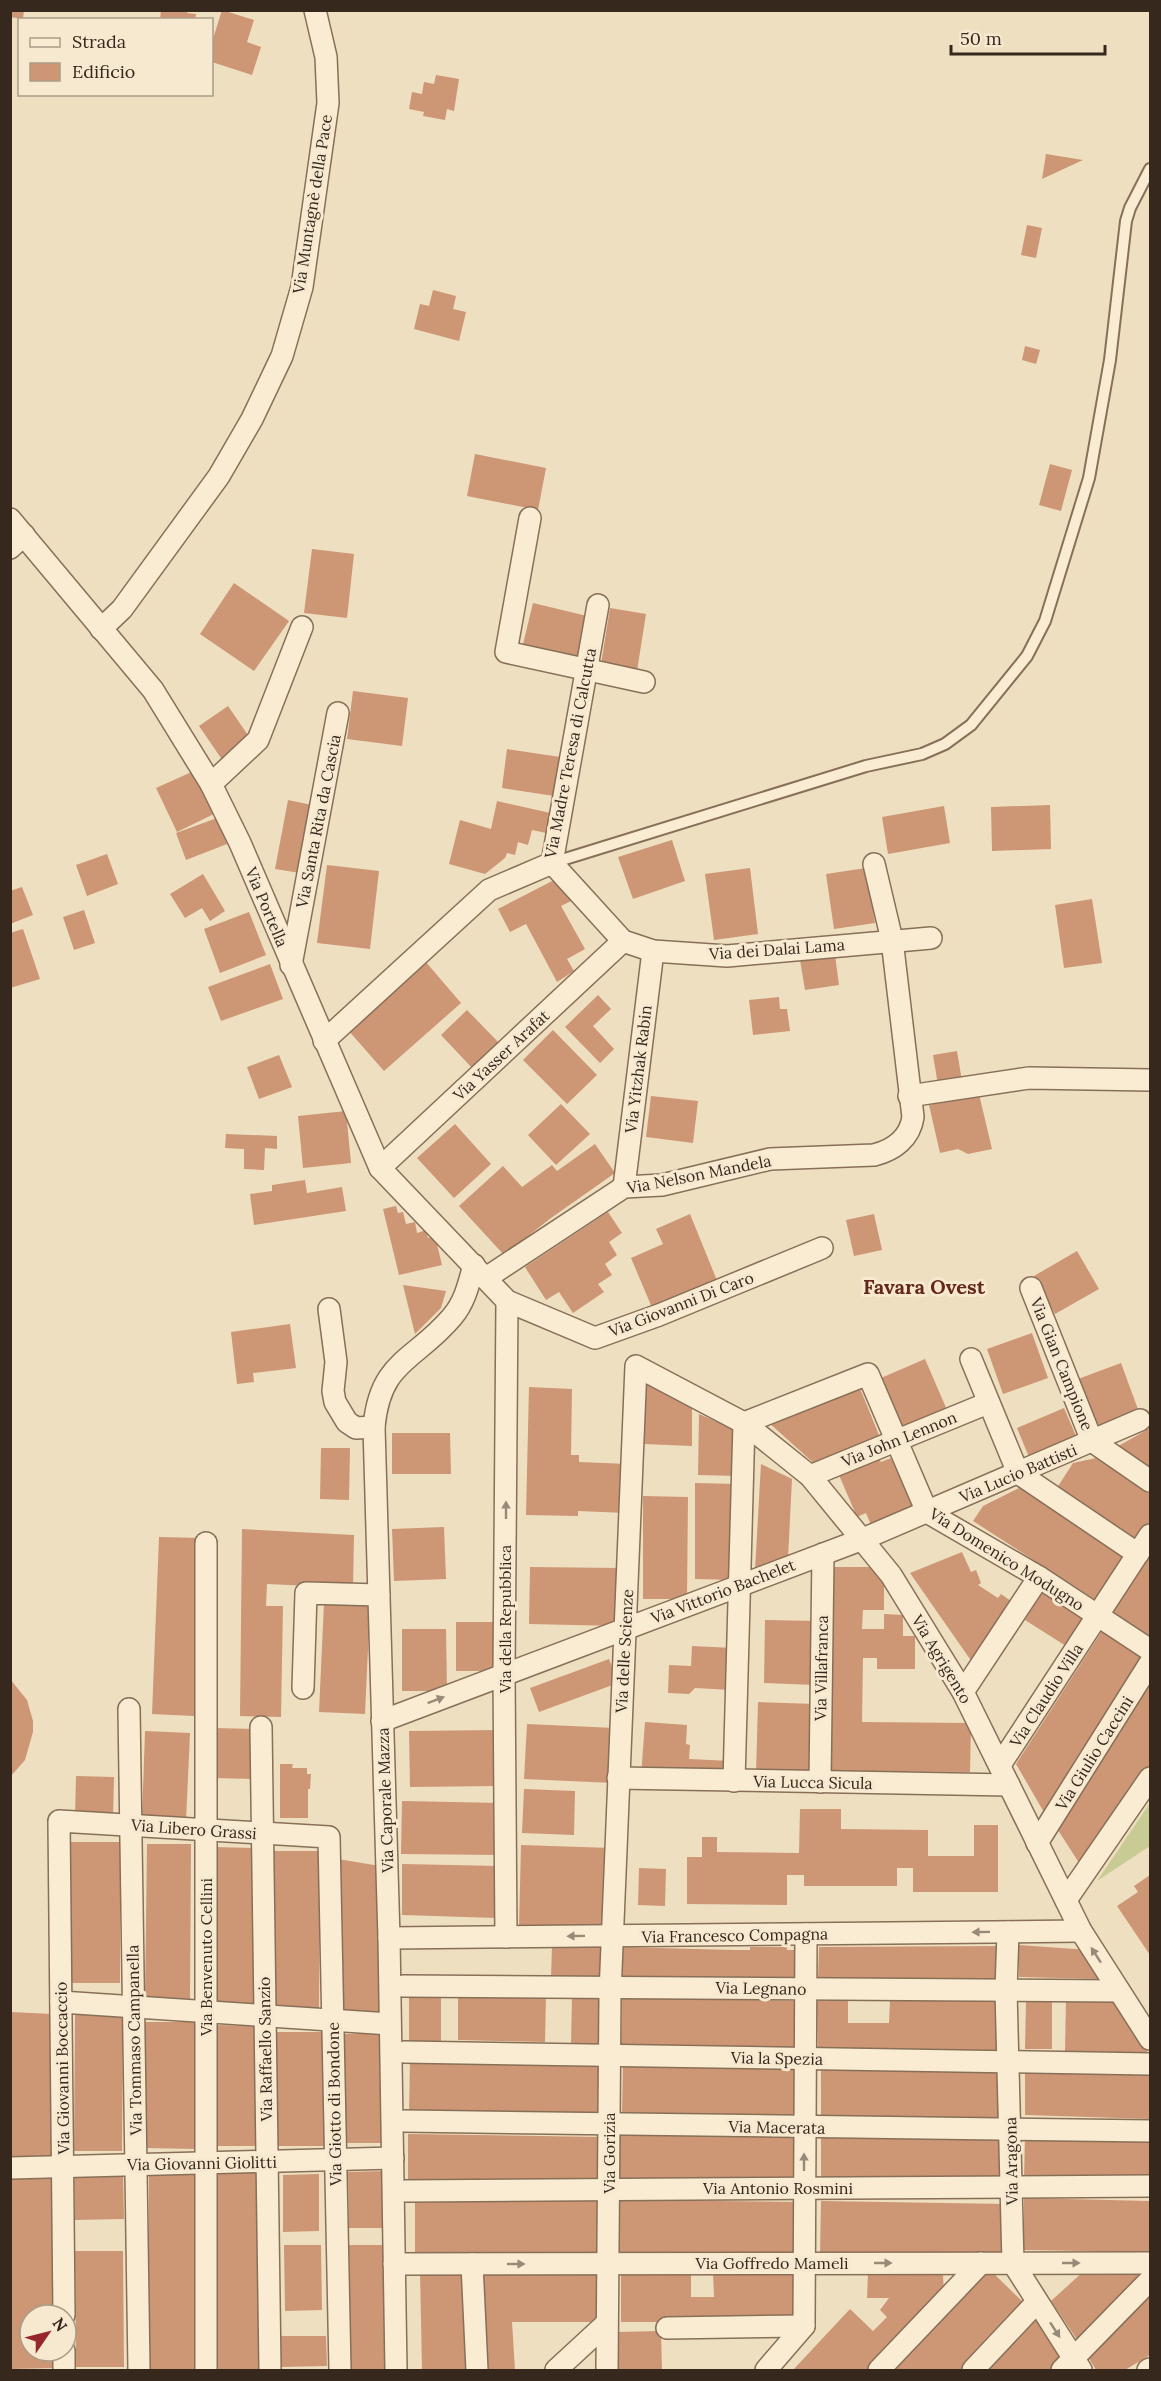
<svg xmlns="http://www.w3.org/2000/svg" width="1161" height="2381" font-family="Lora,serif">
<style>
.green{fill:#c8cc94}
.building{fill:#cd9675}
.lines{fill:none;stroke-linecap:round;stroke-linejoin:round}
.service-casing{stroke:#886f58;stroke-width:14}
.minor-casing{stroke:#886f58;stroke-width:24}
.service{stroke:#f9ecd3;stroke-width:10}
.minor{stroke:#f9ecd3;stroke-width:21}
.oneway{fill:#988a78}
.labels{text-anchor:middle;dominant-baseline:central;stroke-width:6;stroke-linejoin:round;paint-order:stroke}
.street-label{font-size:16px;fill:#37281d;stroke:#f6e9d0}
.quarter-label{font-size:20px;font-weight:bold;fill:#64281b;stroke:#f6e9d0}
</style>
<rect width="100%" height="100%" fill="#eedfc0"/>
<polygon class="green" points="1150,1803 1150,1846 1097,1881"/>
<g class="building">
<polygon points="10,10 24,10 23,19 10,17"/>
<polygon points="161,10 188,10 187,13 196,14 195,20 160,20"/>
<polygon points="222,10 254,20 247,42 261,47 252,75 212,62 212,42"/>
<polygon points="436,75 459,79 454,111 447,109 445,120 423,116 424,112 409,109 412,92 422,94 424,82 434,84"/>
<polygon points="1046,154 1083,160 1042,179"/>
<polygon points="1027,225 1042,228 1036,258 1021,255"/>
<polygon points="433,290 456,296 453,309 466,312 459,341 414,329 420,304 429,306"/>
<polygon points="1025,346 1040,350 1036,364 1022,360"/>
<polygon points="475,454 546,468 538,510 467,496"/>
<polygon points="1050,464 1072,470 1061,511 1039,505"/>
<polygon points="312,549 354,554 347,618 304,613"/>
<polygon points="234,583 289,621 254,671 200,634"/>
<polygon points="533,603 587,616 578,656 523,644"/>
<polygon points="610,608 646,614 637,671 601,664"/>
<polygon points="353,691 408,698 402,746 347,739"/>
<polygon points="228,706 252,741 223,761 199,726"/>
<polygon points="507,749 560,757 554,796 502,788"/>
<polygon points="196,770 216,813 177,832 156,788"/>
<polygon points="288,800 312,805 300,873 275,869"/>
<polygon points="497,801 555,814 551,834 532,830 528,845 518,842 515,855 507,853 505,858 485,874 449,864 460,820 491,829"/>
<polygon points="1050,805 1051,849 992,851 991,807"/>
<polygon points="944,806 950,843 888,854 882,817"/>
<polygon points="217,818 227,844 186,860 176,833"/>
<polygon points="672,840 685,881 633,899 618,857"/>
<polygon points="107,854 118,884 87,896 76,865"/>
<polygon points="327,865 379,871 370,949 317,943"/>
<polygon points="750,868 758,934 714,940 705,874"/>
<polygon points="866,868 875,923 834,929 826,874"/>
<polygon points="203,874 225,911 210,921 202,908 185,918 170,894"/>
<polygon points="558,878 573,900 561,906 585,949 567,959 574,971 557,982 526,924 510,932 498,909"/>
<polygon points="22,887 33,915 10,924 10,891"/>
<polygon points="1092,899 1102,963 1064,968 1055,905"/>
<polygon points="84,910 95,943 74,950 63,917"/>
<polygon points="249,912 266,955 220,973 204,929"/>
<polygon points="23,929 40,979 10,988 10,933"/>
<polygon points="835,955 839,985 805,990 800,960"/>
<polygon points="425,961 461,1003 384,1071 348,1030"/>
<polygon points="270,964 283,999 221,1021 208,987"/>
<polygon points="598,995 611,1009 593,1026 614,1049 600,1063 565,1027"/>
<polygon points="779,997 780,1009 787,1009 790,1031 753,1035 749,1000"/>
<polygon points="467,1010 501,1045 474,1070 441,1035"/>
<polygon points="553,1030 597,1075 567,1104 523,1060"/>
<polygon points="957,1051 962,1081 938,1085 933,1055"/>
<polygon points="279,1055 292,1087 259,1099 247,1067"/>
<polygon points="979,1094 992,1149 968,1154 958,1149 940,1153 929,1105"/>
<polygon points="651,1096 698,1101 693,1143 646,1137"/>
<polygon points="561,1104 590,1134 556,1165 528,1135"/>
<polygon points="346,1111 351,1163 303,1168 298,1116"/>
<polygon points="455,1124 491,1164 454,1198 417,1158"/>
<polygon points="226,1134 277,1136 277,1149 265,1148 264,1170 244,1169 244,1149 225,1148"/>
<polygon points="595,1144 615,1173 551,1218 504,1255 459,1206 503,1166 522,1187 552,1165 557,1171"/>
<polygon points="305,1180 307,1193 342,1187 346,1211 254,1225 250,1194 272,1191 272,1185"/>
<polygon points="396,1206 398,1213 403,1212 406,1224 415,1222 417,1233 426,1230 428,1238 435,1236 442,1265 399,1275 383,1209"/>
<polygon points="608,1212 622,1233 609,1242 617,1255 605,1264 612,1275 598,1284 604,1292 573,1313 559,1292 546,1300 525,1267"/>
<polygon points="690,1214 718,1283 653,1310 631,1258 663,1244 656,1229"/>
<polygon points="874,1214 882,1250 854,1256 846,1220"/>
<polygon points="1077,1251 1099,1289 1055,1314 1034,1276"/>
<polygon points="403,1285 446,1291 441,1308 415,1334"/>
<polygon points="290,1324 296,1368 253,1373 254,1382 237,1384 231,1332"/>
<polygon points="1032,1333 1048,1378 1003,1394 987,1349"/>
<polygon points="925,1359 947,1410 903,1429 881,1378"/>
<polygon points="1121,1363 1139,1412 1095,1428 1078,1379"/>
<polygon points="645,1379 692,1405 692,1446 644,1444"/>
<polygon points="859,1386 881,1440 817,1466 768,1422"/>
<polygon points="529,1387 572,1389 571,1455 579,1455 579,1462 628,1464 626,1513 578,1511 578,1516 526,1515"/>
<polygon points="1064,1408 1077,1438 1029,1457 1017,1428"/>
<polygon points="699,1414 738,1431 738,1476 698,1475"/>
<polygon points="1150,1428 1150,1471 1115,1448"/>
<polygon points="392,1433 450,1433 451,1474 392,1474"/>
<polygon points="321,1448 350,1448 349,1500 320,1499"/>
<polygon points="878,1457 881,1462 891,1458 913,1506 871,1525 866,1513 857,1517 839,1475"/>
<polygon points="1096,1458 1150,1494 1150,1524 1136,1545 1055,1491 1073,1463"/>
<polygon points="761,1464 792,1479 788,1558 755,1570"/>
<polygon points="695,1483 738,1484 737,1580 695,1579"/>
<polygon points="1019,1488 1127,1559 1099,1602 973,1521 983,1506"/>
<polygon points="643,1496 688,1497 687,1599 643,1599"/>
<polygon points="444,1527 446,1579 394,1581 392,1529"/>
<polygon points="242,1529 354,1535 353,1588 267,1584 266,1606 283,1606 281,1717 240,1716"/>
<polygon points="159,1537 201,1538 194,1716 152,1714"/>
<polygon points="1150,1545 1150,1639 1108,1611"/>
<polygon points="962,1552 971,1572 976,1570 981,1583 978,1585 998,1598 1001,1594 1011,1601 972,1662 910,1573"/>
<polygon points="530,1567 620,1568 619,1626 529,1624"/>
<polygon points="830,1567 884,1567 884,1610 863,1610 862,1629 884,1629 884,1614 903,1615 903,1636 915,1636 915,1669 877,1669 877,1658 863,1658 862,1722 971,1723 970,1772 829,1771"/>
<polygon points="1043,1591 1085,1618 1066,1646 1025,1620"/>
<polygon points="324,1602 370,1605 365,1714 319,1712"/>
<polygon points="765,1620 818,1621 816,1685 764,1683"/>
<rect x="456" y="1622" width="39" height="49"/>
<polygon points="402,1629 446,1629 447,1691 402,1691"/>
<polygon points="1102,1631 1143,1657 1077,1757 1045,1814 1016,1764"/>
<polygon points="692,1646 733,1648 731,1690 695,1688 689,1694 668,1693 669,1665 691,1666"/>
<polygon points="609,1659 618,1683 539,1712 530,1688"/>
<polygon points="10,1679 27,1700 33,1721 33,1732 25,1760 10,1777"/>
<polygon points="1150,1682 1150,1766 1083,1869 1056,1827"/>
<polygon points="758,1702 816,1704 814,1776 756,1774"/>
<polygon points="645,1722 687,1725 686,1744 690,1745 689,1759 731,1761 731,1779 641,1776"/>
<polygon points="527,1724 615,1728 613,1783 524,1779"/>
<polygon points="214,1728 255,1729 254,1779 213,1778"/>
<polygon points="499,1730 499,1786 410,1787 409,1731"/>
<polygon points="145,1731 190,1733 186,1821 142,1819"/>
<polygon points="280,1764 293,1764 292,1768 307,1768 307,1774 311,1774 310,1789 308,1789 308,1818 280,1818"/>
<polygon points="76,1776 114,1777 113,1818 75,1817"/>
<polygon points="524,1789 575,1791 574,1835 522,1833"/>
<polygon points="402,1801 500,1803 499,1855 401,1854"/>
<polygon points="800,1809 841,1809 841,1829 928,1830 928,1856 974,1856 974,1825 998,1825 998,1892 913,1892 913,1868 897,1868 897,1886 804,1886 804,1875 787,1875 787,1905 687,1904 687,1857 702,1857 702,1837 717,1837 717,1852 799,1853"/>
<rect x="70" y="1842" width="50" height="141"/>
<polygon points="147,1844 191,1844 190,2000 145,1999"/>
<polygon points="521,1845 611,1848 608,1929 519,1926"/>
<polygon points="213,1847 254,1848 254,2006 212,2006"/>
<polygon points="274,1851 320,1851 319,2010 274,2009"/>
<polygon points="338,1859 380,1866 382,2015 340,2014"/>
<polygon points="402,1864 499,1866 497,1918 402,1915"/>
<polygon points="639,1868 666,1869 665,1906 638,1905"/>
<polygon points="1150,1875 1150,1955 1117,1906 1138,1892 1134,1886"/>
<polygon points="1019,1945 1089,1950 1101,1979 1019,1977"/>
<polygon points="552,1946 601,1947 600,1979 551,1977"/>
<polygon points="1003,1946 1003,1979 818,1981 819,1947"/>
<polygon points="620,1947 734,1950 750,1950 750,1947 787,1947 787,1950 803,1950 802,1983 620,1980"/>
<polygon points="458,1994 546,1995 545,2042 458,2040"/>
<polygon points="409,1995 441,1995 441,2041 409,2044"/>
<polygon points="572,1995 599,1996 599,2045 571,2045"/>
<polygon points="622,1997 801,2001 801,2050 621,2045"/>
<polygon points="890,2000 1004,2001 1004,2054 818,2053 817,2001 848,2001 848,2023 889,2023"/>
<polygon points="1066,2000 1117,2001 1148,2053 1065,2051"/>
<polygon points="1026,2002 1052,2002 1052,2049 1025,2049"/>
<polygon points="10,2012 53,2014 52,2156 10,2157"/>
<polygon points="75,2013 123,2013 122,2151 74,2151"/>
<polygon points="145,2022 198,2022 196,2149 144,2148"/>
<polygon points="215,2025 257,2026 257,2146 215,2146"/>
<rect x="276" y="2032" width="48" height="114"/>
<polygon points="342,2034 385,2034 387,2143 340,2143"/>
<polygon points="410,2060 603,2064 602,2116 409,2113"/>
<polygon points="623,2063 801,2066 800,2118 622,2114"/>
<polygon points="821,2066 1005,2068 1005,2123 821,2120"/>
<polygon points="1025,2067 1150,2070 1150,2119 1025,2115"/>
<polygon points="620,2131 800,2134 800,2185 618,2183"/>
<polygon points="408,2134 603,2137 603,2183 408,2183"/>
<polygon points="821,2135 1004,2136 1004,2182 821,2181"/>
<polygon points="1025,2135 1150,2137 1150,2182 1024,2180"/>
<polygon points="214,2169 260,2169 261,2370 214,2370"/>
<polygon points="123,2170 124,2219 75,2220 74,2171"/>
<polygon points="149,2170 197,2171 196,2370 148,2370"/>
<polygon points="384,2171 384,2228 349,2228 348,2172"/>
<polygon points="54,2172 55,2315 30,2315 30,2351 55,2351 55,2368 10,2369 10,2173"/>
<polygon points="319,2174 319,2231 283,2232 283,2175"/>
<polygon points="1024,2198 1150,2201 1150,2252 1024,2250"/>
<rect x="415" y="2199" width="186" height="54"/>
<polygon points="620,2200 800,2202 799,2255 619,2254"/>
<polygon points="821,2201 1007,2204 1007,2257 820,2255"/>
<polygon points="284,2245 321,2245 322,2310 285,2311"/>
<polygon points="349,2245 389,2245 389,2369 350,2369"/>
<polygon points="75,2251 123,2251 124,2367 76,2367"/>
<polygon points="465,2270 467,2370 422,2370 420,2271"/>
<polygon points="621,2270 691,2270 691,2297 714,2297 713,2272 801,2271 801,2322 621,2322"/>
<polygon points="990,2270 1026,2305 964,2370 894,2370"/>
<polygon points="1084,2271 1146,2272 1080,2344 1051,2301"/>
<polygon points="868,2273 943,2273 944,2297 876,2370 793,2370 850,2309 873,2331 887,2317 880,2310 889,2298 867,2298"/>
<polygon points="481,2274 604,2274 604,2322 512,2322 515,2370 484,2370"/>
<polygon points="1150,2293 1150,2355 1125,2370 1096,2370 1088,2357"/>
<polygon points="1038,2312 1068,2357 1056,2370 986,2370"/>
<polygon points="661,2331 662,2370 616,2370 615,2332"/>
<polygon points="281,2336 326,2336 327,2366 281,2367"/>
</g>
<g class="lines">
<defs>
<polyline id="service" points="552,863 866,766 922,754 945,744 971,725 1027,656 1045,621 1089,478 1110,360 1126,221 1130,208 1150,169"/>
<g id="minor">
<polyline points="530,518 506,652 644,682"/>
<polyline points="10,519 153,690 211,784 240,843 380,1168 507,1301 595,1338 659,1315 822,1248"/>
<polyline points="10,548 24,535"/>
<polyline points="101,629 122,609 219,476 252,419 282,356 302,287 328,103 326,57 315,10"/>
<polyline points="211,784 258,740 302,627"/>
<polyline points="552,863 623,941 653,951 727,956 931,938"/>
<polyline points="291,965 338,713"/>
<polyline points="324,1041 489,890 552,863 598,605"/>
<polyline points="909,1096 1029,1078 1150,1080"/>
<polyline points="380,1168 623,941"/>
<polyline points="624,1187 653,951"/>
<path d="M486,1278L624,1187L662,1185L770,1159L874,1155C894,1150 910,1138 913,1117L892,940L874,864"/>
<polyline points="1031,1288 1092,1441 1150,1481"/>
<polyline points="329,1309 336,1362 333,1391 335,1402 347,1422 356,1428 374,1427"/>
<polyline points="971,1359 1018,1473 1138,1554"/>
<polyline points="810,1476 988,1403"/>
<polyline points="206,1543 206,2370"/>
<polyline points="303,1688 306,1593 379,1595"/>
<polyline points="963,1692 1039,1577"/>
<polyline points="129,1709 139,2370"/>
<polyline points="382,1721 863,1539 1140,1420"/>
<polyline points="261,1727 270,2370"/>
<polyline points="1000,1765 1150,1535"/>
<polyline points="618,1778 1009,1785"/>
<polyline points="734,1781 744,1423 868,1374 927,1512 1039,1577 1150,1650"/>
<polyline points="820,1782 823,1554"/>
<polyline points="1037,1843 1150,1663"/>
<polyline points="1066,1900 1150,1778"/>
<polyline points="1008,1932 1006,1990 1013,2263 1081,2370"/>
<polyline points="506,1937 504,1674 507,1301"/>
<polyline points="389,1938 1081,1931"/>
<polyline points="403,1986 1119,1991"/>
<polyline points="61,2002 390,2024"/>
<polyline points="404,2052 1150,2064"/>
<polyline points="404,2121 1150,2131"/>
<polyline points="10,2168 393,2158"/>
<polyline points="405,2191 1150,2186"/>
<polyline points="394,2264 1150,2263"/>
<polyline points="472,2264 477,2370"/>
<polyline points="64,2315 59,1821 329,1837 340,2370"/>
<polyline points="667,2328 804,2326"/>
<polyline points="64,2351 64,2370"/>
<path d="M396,2370L389,1938L374,1427C380,1360 415,1361 452,1317C465,1302 469,1283 474,1265"/>
<polyline points="556,2370 607,2323"/>
<polyline points="607,2370 610,1994 636,1366 744,1423 810,1476 891,1575 963,1692 1081,1931 1150,2039"/>
<polyline points="766,2370 804,2326 806,1934"/>
<polyline points="879,2370 981,2263"/>
<polyline points="973,2370 1037,2302"/>
<polyline points="1062,2370 1150,2280"/>
<polyline points="1148,2370 1150,2369"/>
</g>
</defs>
<use href="#service" class="service-casing"/>
<use href="#minor" class="minor-casing"/>
<use href="#service" class="service"/>
<use href="#minor" class="minor"/>
</g>
<defs><path id="oneway-solid" d="M-6-.8H1V-3.2L6.5 0L1 3.2V.8H-6Z" transform="scale(1.5)"/></defs>
<g class="oneway">
<use href="#oneway-solid" transform="translate(506 1510) rotate(-90)"/>
<use href="#oneway-solid" transform="translate(436 1700) rotate(-21)"/>
<use href="#oneway-solid" transform="translate(981 1932) rotate(179)"/>
<use href="#oneway-solid" transform="translate(576 1936) rotate(179)"/>
<use href="#oneway-solid" transform="translate(1096 1955) rotate(-123)"/>
<use href="#oneway-solid" transform="translate(804 2162) rotate(-90)"/>
<use href="#oneway-solid" transform="translate(883 2263)"/>
<use href="#oneway-solid" transform="translate(1071 2263)"/>
<use href="#oneway-solid" transform="translate(516 2264)"/>
<use href="#oneway-solid" transform="translate(1055 2330) rotate(57)"/>
</g>
<g class="labels">
<g class="street-label">
<text transform="translate(312 204) rotate(-81)">Via Muntagnè della Pace</text>
<text transform="translate(570 753) rotate(-79)">Via Madre Teresa di Calcutta</text>
<text transform="translate(318 821) rotate(-79)">Via Santa Rita da Cascia</text>
<text transform="translate(267 907) rotate(67)">Via Portella</text>
<text transform="translate(777 949) rotate(-4)">Via dei Dalai Lama</text>
<text transform="translate(501 1055) rotate(-43)">Via Yasser Arafat</text>
<text transform="translate(638 1069) rotate(-83)">Via Yitzhak Rabin</text>
<text transform="translate(699 1174) rotate(-11)">Via Nelson Mandela</text>
<text transform="translate(681 1304) rotate(-21)">Via Giovanni Di Caro</text>
<text transform="translate(1062 1364) rotate(68)">Via Gian Campione</text>
<text transform="translate(899 1439) rotate(-22)">Via John Lennon</text>
<text transform="translate(1018 1473) rotate(-23)">Via Lucio Battisti</text>
<text transform="translate(1007 1559) rotate(32)">Via Domenico Modugno</text>
<text transform="translate(723 1591) rotate(-21)">Via Vittorio Bachelet</text>
<text transform="translate(505 1619) rotate(-90)">Via della Repubblica</text>
<text transform="translate(624 1651) rotate(-87)">Via delle Scienze</text>
<text transform="translate(942 1659) rotate(59)">Via Agrigento</text>
<text transform="translate(821 1668) rotate(-89)">Via Villafranca</text>
<text transform="translate(1046 1695) rotate(-57)">Via Claudio Villa</text>
<text transform="translate(1094 1753) rotate(-58)">Via Giulio Caccini</text>
<text transform="translate(813 1782) rotate(1)">Via Lucca Sicula</text>
<text transform="translate(385 1800) rotate(-92)">Via Caporale Mazza</text>
<text transform="translate(194 1829) rotate(4)">Via Libero Grassi</text>
<text transform="translate(735 1935) rotate(-1)">Via Francesco Compagna</text>
<text transform="translate(206 1957) rotate(-90)">Via Benvenuto Cellini</text>
<text transform="translate(761 1988) rotate(1)">Via Legnano</text>
<text transform="translate(134 2040) rotate(-91)">Via Tommaso Campanella</text>
<text transform="translate(265 2049) rotate(-91)">Via Raffaello Sanzio</text>
<text transform="translate(777 2058) rotate(1)">Via la Spezia</text>
<text transform="translate(62 2068) rotate(-91)">Via Giovanni Boccaccio</text>
<text transform="translate(334 2104) rotate(-91)">Via Giotto di Bondone</text>
<text transform="translate(777 2127) rotate(1)">Via Macerata</text>
<text transform="translate(609 2153) rotate(-90)">Via Gorizia</text>
<text transform="translate(1011 2161) rotate(-91)">Via Aragona</text>
<text transform="translate(202 2163) rotate(-1)">Via Giovanni Giolitti</text>
<text x="778" y="2188">Via Antonio Rosmini</text>
<text x="772" y="2263">Via Goffredo Mameli</text>
</g>
<g class="quarter-label">
<text x="924" y="1286">Favara Ovest</text>
</g>
</g>
<rect width="1161" height="2381" fill="none" stroke="#37281d" stroke-width="24"/>
<rect x="18" y="18" width="195" height="78" fill="#f6e9d0" stroke="#aa9c88" stroke-width="1.5"/>
<rect x="30" y="38" width="30" height="9" fill="#f9ecd3" stroke="#aa9c88" stroke-width="1.5"/>
<text x="72" y="48" font-size="18" fill="#37281d">Strada</text>
<rect x="30" y="63" width="30" height="18" fill="#cd9675" stroke="#aa9c88" stroke-width="1.5"/>
<text x="72" y="78" font-size="18" fill="#37281d">Edificio</text>
<g transform="translate(48 2333) rotate(55)"><circle r="28" fill="#f6e9d0" stroke="#aa9c88" stroke-width="1.5"/>
<path d="M0-4.5L10 22L0 15L-10 22Z" fill="#97272d"/>
<text y="-9" font-size="16" font-weight="bold" text-anchor="middle" fill="#37281d">N</text>
</g>
<path d="M951 45v9h154v-9" fill="none" stroke="#37281d" stroke-width="3"/>
<text x="960" y="45" font-size="18" fill="#37281d" stroke="#f6e9d0" stroke-width="4.5" paint-order="stroke">50 m</text>
</svg>
